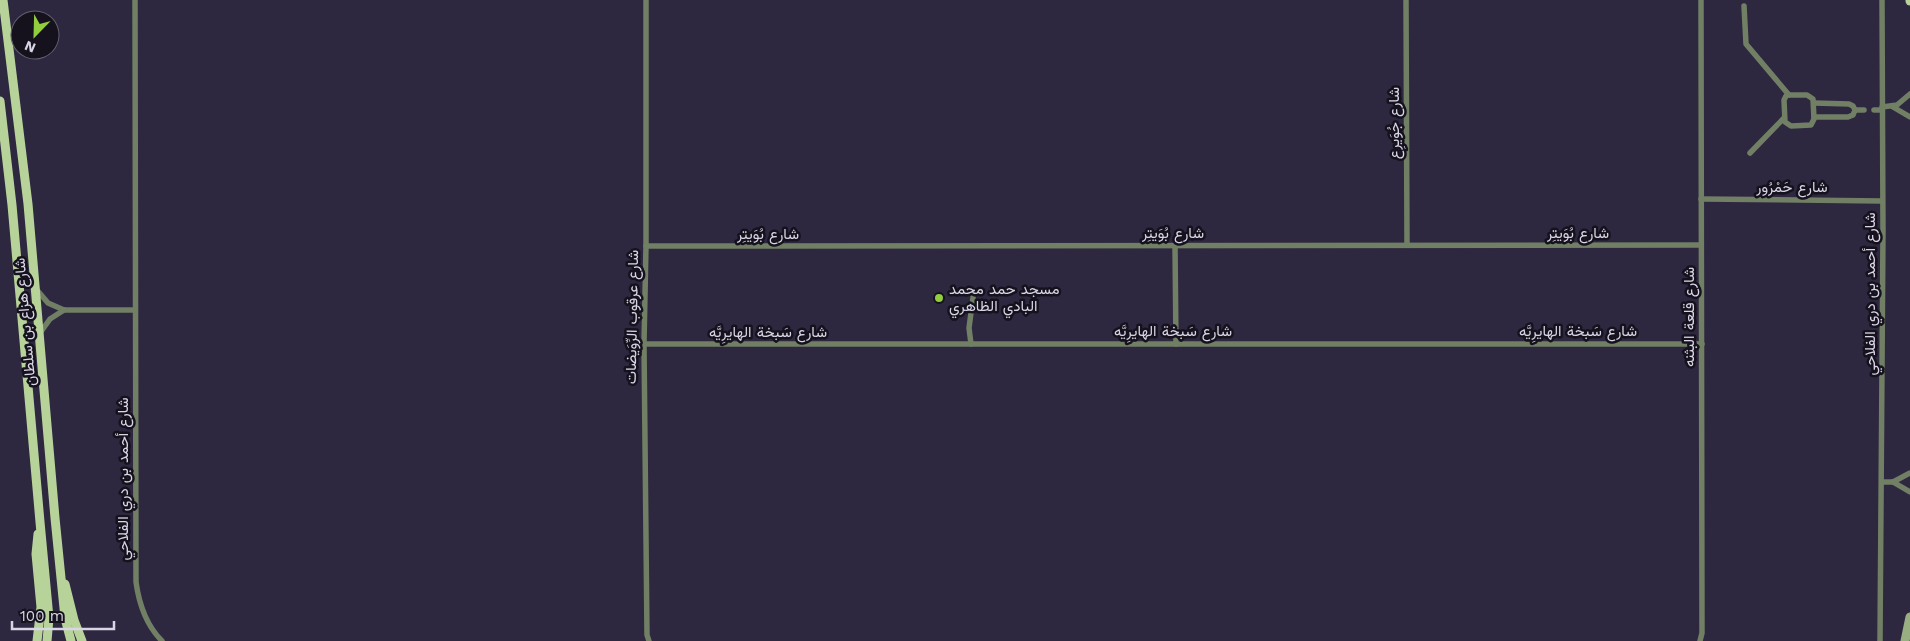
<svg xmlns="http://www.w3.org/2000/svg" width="1910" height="641" font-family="'Work Sans',Vazirmatn,sans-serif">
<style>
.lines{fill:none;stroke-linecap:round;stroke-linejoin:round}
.minor{stroke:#717f64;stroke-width:5.5}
.secondary{stroke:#98af82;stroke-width:9}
.primary{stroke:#b7d39a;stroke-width:9}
.poi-dot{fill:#91cd3f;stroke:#15121d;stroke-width:2}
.labels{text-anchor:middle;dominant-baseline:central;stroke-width:5;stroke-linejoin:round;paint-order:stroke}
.street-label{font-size:15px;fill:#d9d5e6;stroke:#15121d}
.poi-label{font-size:15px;fill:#d9d5e6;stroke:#15121d;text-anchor:start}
</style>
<rect width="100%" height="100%" fill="#2e2740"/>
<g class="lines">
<g class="minor">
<path d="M135,0L136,582C139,604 146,625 162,641"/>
<polyline points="646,0 646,246 644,344 647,635 649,641"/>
<polyline points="1406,0 1407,245"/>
<polyline points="1744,6 1746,44 1789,95"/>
<polygon points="1789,95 1807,95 1813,99 1814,119 1811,125 1791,126 1785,122 1784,100 1786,96"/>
<polyline points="1882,107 1897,105 1910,94"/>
<polyline points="1893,107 1910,117"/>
<polyline points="1855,110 1864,110"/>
<polyline points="1874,110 1882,110"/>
<polyline points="1814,117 1848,117 1853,115 1855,110 1853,106 1849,104 1814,103"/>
<polyline points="1750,153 1784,118"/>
<polyline points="1701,199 1882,201"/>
<polyline points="646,246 1701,245"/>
<polyline points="1175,246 1176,344"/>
<polyline points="37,290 48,303 64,310 135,310"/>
<polyline points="40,333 50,319 64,310"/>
<polyline points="644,344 1702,344"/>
<polyline points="971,344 969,328 974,290"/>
<polyline points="1882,482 1893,482 1910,473"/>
<polyline points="1893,482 1910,492"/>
<polyline points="1700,641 1702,633 1701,0"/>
<polyline points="1880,641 1883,231 1882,0"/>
</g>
<polyline class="secondary" points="1905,641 1910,617"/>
<g class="primary">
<polyline points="3,0 28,204 55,518 65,618 71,641"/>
<polyline points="1910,0 1910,1"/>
<polyline points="0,101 12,205 40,522 49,618 47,641"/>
<polyline points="65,584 74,620 82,641"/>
<polyline points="37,641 41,607 36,554 38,534"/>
</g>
</g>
<circle class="poi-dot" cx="939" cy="298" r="5"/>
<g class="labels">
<g class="street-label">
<text transform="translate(1394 123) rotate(-90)">شارع جُوَيرِع</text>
<text x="1792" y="187">شارع حَمْرُور</text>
<text x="1173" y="233">شارع بُوَيتِر</text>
<text x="1578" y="233">شارع بُوَيتِر</text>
<text x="768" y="234">شارع بُوَيتِر</text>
<text transform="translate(1870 294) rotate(-90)">شارع أحمد بن دري الفلاحي</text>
<text transform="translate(632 317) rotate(-89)">شارع عرقوب الرِّوَيضات</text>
<text transform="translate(1689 317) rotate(-90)">شارع قلعة البثنه</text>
<text transform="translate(25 322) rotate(-95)">شارع هزاع بن سلطان</text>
<text x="1173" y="331">شارع سَبخة الهايرِيَّه</text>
<text x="1578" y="331">شارع سَبخة الهايرِيَّه</text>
<text x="768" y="332">شارع سَبخة الهايرِيَّه</text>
<text transform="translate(123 479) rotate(-90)">شارع أحمد بن دري الفلاحي</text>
</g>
<g class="poi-label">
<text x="949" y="289">مسجد حمد محمد<tspan x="949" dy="17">البادي الظاهري</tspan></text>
</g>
</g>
<g transform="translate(35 35) rotate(203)"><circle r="24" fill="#15121d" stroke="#63606d"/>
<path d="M0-4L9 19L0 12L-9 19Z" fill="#91cd3f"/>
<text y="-8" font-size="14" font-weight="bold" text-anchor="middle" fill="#d9d5e6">N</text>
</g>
<path d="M12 621v8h102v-8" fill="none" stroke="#d9d5e6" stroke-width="2.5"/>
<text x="20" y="621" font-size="15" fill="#d9d5e6" stroke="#15121d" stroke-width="4" paint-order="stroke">100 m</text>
</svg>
